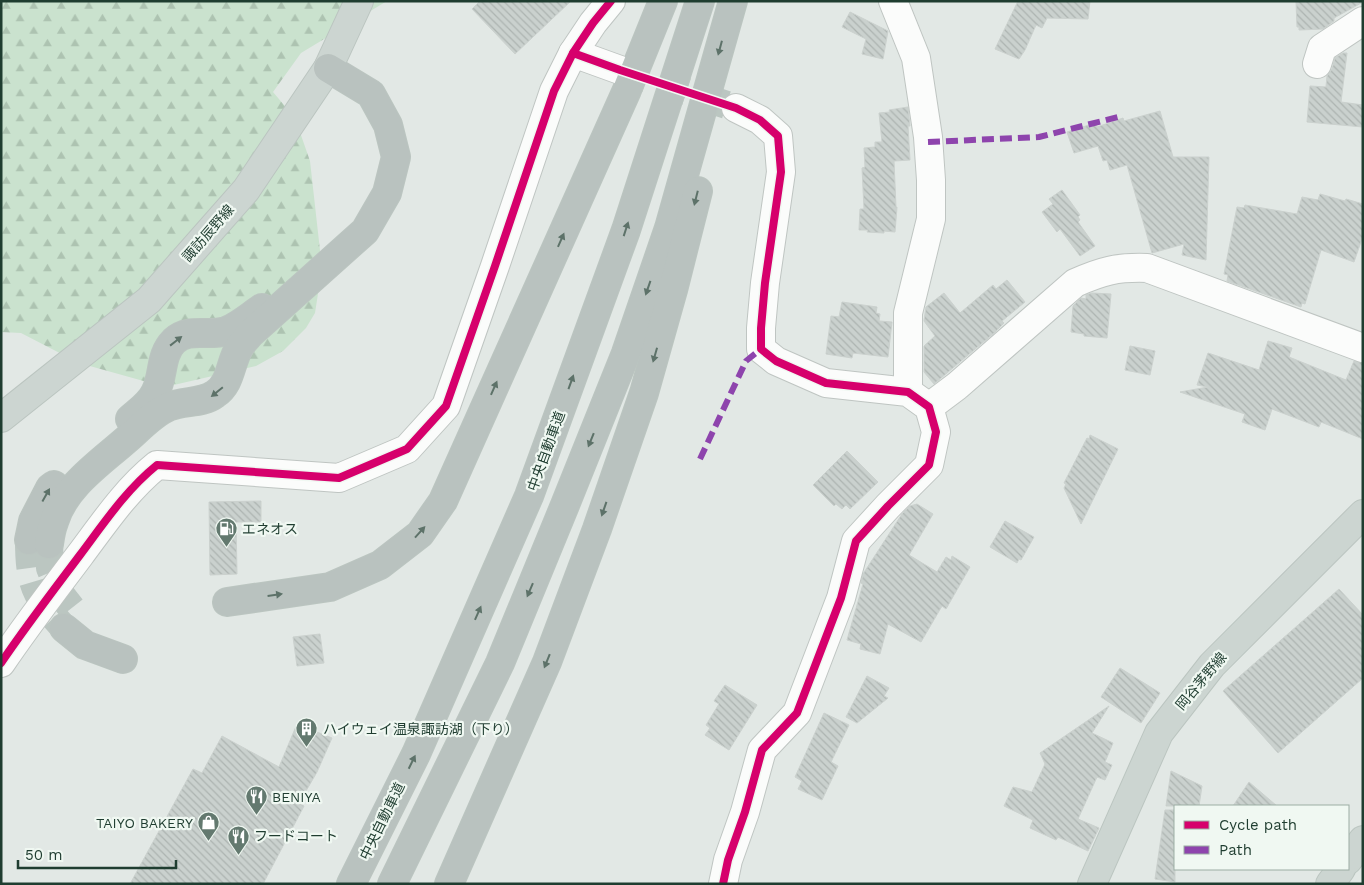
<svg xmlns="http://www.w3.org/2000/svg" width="1364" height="885" font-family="'Work Sans','Noto Sans JP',sans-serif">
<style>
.forest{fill:url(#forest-firs)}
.building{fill:url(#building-back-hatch);stroke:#cbd1ce}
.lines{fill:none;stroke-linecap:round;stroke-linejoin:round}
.minor-tunnel{stroke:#bbc6c1;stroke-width:28;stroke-dasharray:28 14;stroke-linecap:butt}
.highway-tunnel{stroke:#bbc6c1;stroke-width:28;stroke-dasharray:28 14;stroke-linecap:butt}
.minor-casing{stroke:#bfc5c2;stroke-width:30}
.major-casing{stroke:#bbc5c0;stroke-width:30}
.highway-casing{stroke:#bbc5c0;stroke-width:30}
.minor{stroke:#fbfcfb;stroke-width:28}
.major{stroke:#ccd5d1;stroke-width:28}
.highway{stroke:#b9c2bf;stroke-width:28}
.quiet{stroke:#8e44ad;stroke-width:6;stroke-dasharray:12 6;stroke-linecap:butt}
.cycleway-casing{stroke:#f0f8f2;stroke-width:11}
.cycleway{stroke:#d6006c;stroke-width:8}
.oneway{fill:#5d7269}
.labels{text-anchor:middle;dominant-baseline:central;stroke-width:4.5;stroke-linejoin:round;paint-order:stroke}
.street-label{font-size:14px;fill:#1f3d30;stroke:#f0f8f2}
.poi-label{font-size:14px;fill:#1f3d30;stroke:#f0f8f2;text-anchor:start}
</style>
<defs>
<pattern id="forest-firs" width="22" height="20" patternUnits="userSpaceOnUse" patternTransform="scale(1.25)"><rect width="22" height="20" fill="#cae2ce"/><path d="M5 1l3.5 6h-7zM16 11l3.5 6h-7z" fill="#adc3b1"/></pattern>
<pattern id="building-back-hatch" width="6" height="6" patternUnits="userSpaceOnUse" patternTransform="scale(1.25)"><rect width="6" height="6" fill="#cad1ce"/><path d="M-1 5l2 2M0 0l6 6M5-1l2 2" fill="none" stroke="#adb4b1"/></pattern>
</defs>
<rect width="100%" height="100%" fill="#e2e8e5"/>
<polygon class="forest" points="1,1 387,1 301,53 273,92 295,118 310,161 322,268 315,313 306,328 283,351 256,366 165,387 79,363 21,333 1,332"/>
<g class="building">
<polygon points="480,1 571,1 515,54 472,9"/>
<polygon points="1018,1 1090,1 1088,19 1047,18 1042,28 1036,25 1025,50 1019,59 995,49"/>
<polygon points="1296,1 1363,1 1363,2 1334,18 1334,21 1323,29 1299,30 1299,27 1297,27"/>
<polygon points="850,12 888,31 883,59 862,54 866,39 842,27"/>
<polygon points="1343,53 1347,53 1341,102 1363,105 1363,127 1307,122 1310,86 1326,87 1327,76 1332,69 1335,58"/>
<polygon points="908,107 910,126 908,126 910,160 894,161 896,207 897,207 895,232 884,231 884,233 867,232 868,230 859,230 860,209 864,209 862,168 865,167 864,148 875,147 875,142 882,142 879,113 890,112 889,110"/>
<polygon points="1160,111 1173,157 1209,157 1206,260 1182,255 1184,244 1152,253 1127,165 1110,170 1107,160 1103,161 1098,146 1074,153 1067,132 1095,123 1097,127 1123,118 1124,121"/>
<polygon points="1062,190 1080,215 1078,217 1080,220 1078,222 1095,246 1080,256 1060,229 1057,232 1042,212 1053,204 1049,199"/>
<polygon points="1320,194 1345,201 1346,199 1363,204 1363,236 1354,262 1321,250 1305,304 1302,303 1301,307 1227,281 1228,275 1224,274 1237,207 1244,208 1245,205 1297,214 1302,197 1318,200"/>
<polygon points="1007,280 1025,302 1002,321 1004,323 994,333 934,384 924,372 924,346 935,336 924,321 926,307 944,293 960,313 993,285 996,289"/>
<polygon points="1092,293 1111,294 1107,338 1084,336 1084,334 1071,332 1073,306 1081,298 1086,299 1086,295"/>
<polygon points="842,302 877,307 876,313 880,314 879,321 892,322 888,357 853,353 852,358 826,354 831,316 839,317"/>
<polygon points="1268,341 1292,348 1289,357 1346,380 1354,361 1363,363 1363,439 1321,422 1319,427 1272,409 1265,430 1242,422 1245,414 1180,392 1208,387 1197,385 1208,353 1259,370"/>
<polygon points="1130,346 1155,351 1150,375 1125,370"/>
<polygon points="1090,435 1118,449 1081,524 1064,488 1066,484 1064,483 1087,438 1089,439"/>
<polygon points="847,451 878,482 850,509 846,505 842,509 836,504 834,506 813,485"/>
<polygon points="261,501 261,522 236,522 237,574 210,575 209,502"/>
<polygon points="917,504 933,514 909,555 937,572 946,557 951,560 952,556 970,567 946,609 942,606 921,642 888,624 880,654 860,649 861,644 847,640 863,584 861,583 863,574 902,514 910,506"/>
<polygon points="1005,521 1034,537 1021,560 1019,559 1017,563 990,547"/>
<polygon points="1339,589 1363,615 1363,678 1278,753 1223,691"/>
<polygon points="320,634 324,663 297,666 293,637"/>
<polygon points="1120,668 1160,693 1141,723 1101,697"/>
<polygon points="867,676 889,688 884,696 888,698 857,723 846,717"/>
<polygon points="725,685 757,705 729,750 705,735 710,728 706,725 719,704 714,701"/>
<polygon points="1109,706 1092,733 1113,743 1105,762 1112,765 1105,780 1097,777 1078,819 1099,828 1088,851 1058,837 1056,840 1030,828 1033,820 1004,806 1013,787 1032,792 1045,764 1040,753"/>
<polygon points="824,713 849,725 831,762 838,766 822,800 798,789 802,781 795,777"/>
<polygon points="297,724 332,738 317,772 299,803 304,806 263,884 130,884 193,769 202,773 222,736 279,767"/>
<polygon points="1171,771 1202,786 1199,806 1166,806"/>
<polygon points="1249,782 1277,806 1233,806"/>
<polygon points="1165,810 1175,810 1175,882 1155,879"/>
</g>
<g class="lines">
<polyline class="minor-tunnel" points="620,70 736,108"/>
<g class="highway-tunnel">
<path d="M29,540C29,583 35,597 64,628"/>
<polyline points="49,544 50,568 62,596 77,615"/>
</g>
<defs>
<g id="minor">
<polyline points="893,1 916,58 928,137 931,180 931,219 908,313 908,392"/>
<polyline points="573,53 620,70"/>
<polyline points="1317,64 1322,48 1363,21"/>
<path d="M929,407L957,386L1075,283C1102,271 1117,267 1147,268L1363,348"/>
<path d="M1,663C26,626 53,591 80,555C104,523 126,490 157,465L339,478L407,449L446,406L495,266L554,91L573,53L593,23L611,1"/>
<polyline points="723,884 728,860 745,812 762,750 797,713 841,598 856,541 888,506 929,465 936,432 929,407 908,392 826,383 776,361 761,349 761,328 765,283 781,172 778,136 760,120 736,108"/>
</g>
<g id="major">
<polyline points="1,418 149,300 246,190 328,68 359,1"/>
<polyline points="1348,860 1363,840"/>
<polyline points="1092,884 1159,733 1212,665 1363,514"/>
<polyline points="1330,884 1341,869"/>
</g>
<g id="highway">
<path d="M130,419C139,411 151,403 156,391C164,374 160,355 174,341C189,327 208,337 226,331C239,326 250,316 262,308"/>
<polyline points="29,540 33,521 50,488 54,485"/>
<path d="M49,544C50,537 51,529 54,522C64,487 100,463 126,440C139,429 152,414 168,407C183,400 202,404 215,394C231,384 230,363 239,348C242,342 247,338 251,333L365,231L387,193L396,157L388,125L371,94L328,68"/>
<polyline points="227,602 330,587 380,565 420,534 443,501 627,90 663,1"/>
<polyline points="64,628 85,645 123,659"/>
<polyline points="351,884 416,754 529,496 626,230 700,1"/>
<polyline points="392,884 500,663 565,505 626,353 669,228 733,1"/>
<polyline points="449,884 547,662 597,529 644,393 673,290 698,191"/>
</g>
</defs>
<use href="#minor" class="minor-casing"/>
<use href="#major" class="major-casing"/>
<use href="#highway" class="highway-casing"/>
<use href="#minor" class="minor"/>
<use href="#major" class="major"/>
<use href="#highway" class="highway"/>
<g class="quiet">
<polyline points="928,142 1039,137 1122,116"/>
<polyline points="700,459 746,361 761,349"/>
</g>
<defs>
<g id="cycleway">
<polyline points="573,53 620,70 736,108 760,120 778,136 781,172 765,283 761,328 761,349 776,361 826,383 908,392 929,407 936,432 929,465 888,506 856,541 841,598 797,713 762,750 745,812 728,860 723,884"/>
<path d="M1,663C26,626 53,591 80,555C104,523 126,490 157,465L339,478L407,449L446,406L495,266L554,91L573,53L593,23L611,1"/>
</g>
</defs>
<use href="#cycleway" class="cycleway-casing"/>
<use href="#cycleway" class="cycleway"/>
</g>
<defs><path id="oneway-solid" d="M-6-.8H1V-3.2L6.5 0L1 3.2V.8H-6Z" transform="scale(1.25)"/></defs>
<g class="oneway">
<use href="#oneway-solid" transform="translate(720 48) rotate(105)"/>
<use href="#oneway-solid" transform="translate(696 198) rotate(104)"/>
<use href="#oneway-solid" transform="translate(626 229) rotate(-72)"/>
<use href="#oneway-solid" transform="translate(561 240) rotate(-66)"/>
<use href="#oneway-solid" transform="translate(648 288) rotate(109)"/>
<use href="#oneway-solid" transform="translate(176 341) rotate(-38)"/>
<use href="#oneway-solid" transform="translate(655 355) rotate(106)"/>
<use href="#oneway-solid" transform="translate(571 382) rotate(-70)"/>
<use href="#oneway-solid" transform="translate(494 388) rotate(-66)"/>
<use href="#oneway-solid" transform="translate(217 392) rotate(141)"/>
<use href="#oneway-solid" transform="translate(591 440) rotate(112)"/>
<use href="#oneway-solid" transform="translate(46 495) rotate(-61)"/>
<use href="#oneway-solid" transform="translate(604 509) rotate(109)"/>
<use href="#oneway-solid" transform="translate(420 532) rotate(-48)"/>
<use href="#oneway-solid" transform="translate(530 590) rotate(113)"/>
<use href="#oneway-solid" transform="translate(275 595) rotate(-8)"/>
<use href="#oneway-solid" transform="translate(478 613) rotate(-66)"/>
<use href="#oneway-solid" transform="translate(547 661) rotate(112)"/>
<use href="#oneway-solid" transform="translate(412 762) rotate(-64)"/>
</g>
<defs>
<symbol id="fuel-pin" viewBox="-11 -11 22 30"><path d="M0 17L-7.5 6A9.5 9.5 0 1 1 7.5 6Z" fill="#63796f" stroke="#f0f8f2"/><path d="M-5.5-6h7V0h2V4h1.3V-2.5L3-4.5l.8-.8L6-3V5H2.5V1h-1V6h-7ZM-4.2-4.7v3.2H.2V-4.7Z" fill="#fff"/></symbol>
<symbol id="building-pin" viewBox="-11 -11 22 30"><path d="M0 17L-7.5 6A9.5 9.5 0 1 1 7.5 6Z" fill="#63796f" stroke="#f0f8f2"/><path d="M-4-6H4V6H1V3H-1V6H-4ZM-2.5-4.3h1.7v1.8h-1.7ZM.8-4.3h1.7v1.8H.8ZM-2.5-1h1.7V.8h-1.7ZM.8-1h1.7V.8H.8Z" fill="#fff"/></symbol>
<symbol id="restaurant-pin" viewBox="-11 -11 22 30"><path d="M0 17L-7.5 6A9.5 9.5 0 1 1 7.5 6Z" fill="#63796f" stroke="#f0f8f2"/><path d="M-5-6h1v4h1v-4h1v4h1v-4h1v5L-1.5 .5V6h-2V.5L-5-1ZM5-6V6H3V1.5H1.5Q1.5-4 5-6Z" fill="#fff"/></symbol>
<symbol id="shop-pin" viewBox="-11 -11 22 30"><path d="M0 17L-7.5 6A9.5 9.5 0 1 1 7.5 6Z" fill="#63796f" stroke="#f0f8f2"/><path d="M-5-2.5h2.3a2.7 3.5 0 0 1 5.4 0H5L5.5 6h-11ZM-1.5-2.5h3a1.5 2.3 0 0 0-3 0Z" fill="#fff"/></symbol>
</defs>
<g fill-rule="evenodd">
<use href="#fuel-pin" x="214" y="516" width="25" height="34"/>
<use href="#building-pin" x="294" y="716" width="25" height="34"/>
<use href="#restaurant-pin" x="244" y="784" width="25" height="34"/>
<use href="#shop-pin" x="196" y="810" width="25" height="34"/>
<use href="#restaurant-pin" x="226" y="824" width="25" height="34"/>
</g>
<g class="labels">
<g class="street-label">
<text transform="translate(208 233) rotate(-49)">諏訪辰野線</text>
<text transform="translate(546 451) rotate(-70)">中央自動車道</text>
<text transform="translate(1201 681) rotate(-50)">岡谷茅野線</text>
<text transform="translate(382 821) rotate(-64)">中央自動車道</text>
</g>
<g class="poi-label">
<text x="242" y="529">エネオス</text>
<text x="323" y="729">ハイウェイ温泉諏訪湖（下り）</text>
<text x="272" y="797">BENIYA</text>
<text x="193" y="823" text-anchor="end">TAIYO BAKERY</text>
<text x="254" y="836">フードコート</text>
</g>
</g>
<rect width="1364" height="885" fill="none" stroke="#1f3d30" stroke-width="5"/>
<rect x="1174" y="805" width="175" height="65" fill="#f0f8f2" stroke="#9cada4"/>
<rect x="1184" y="821" width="25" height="8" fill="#d6006c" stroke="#9cada4"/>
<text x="1219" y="830" font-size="15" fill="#1f3d30">Cycle path</text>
<rect x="1184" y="846" width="25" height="8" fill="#8e44ad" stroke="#9cada4"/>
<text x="1219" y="855" font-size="15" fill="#1f3d30">Path</text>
<path d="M18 860v8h158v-8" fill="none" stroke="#1f3d30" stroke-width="2.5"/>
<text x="25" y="860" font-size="15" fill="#1f3d30" stroke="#f0f8f2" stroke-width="4" paint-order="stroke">50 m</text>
</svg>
